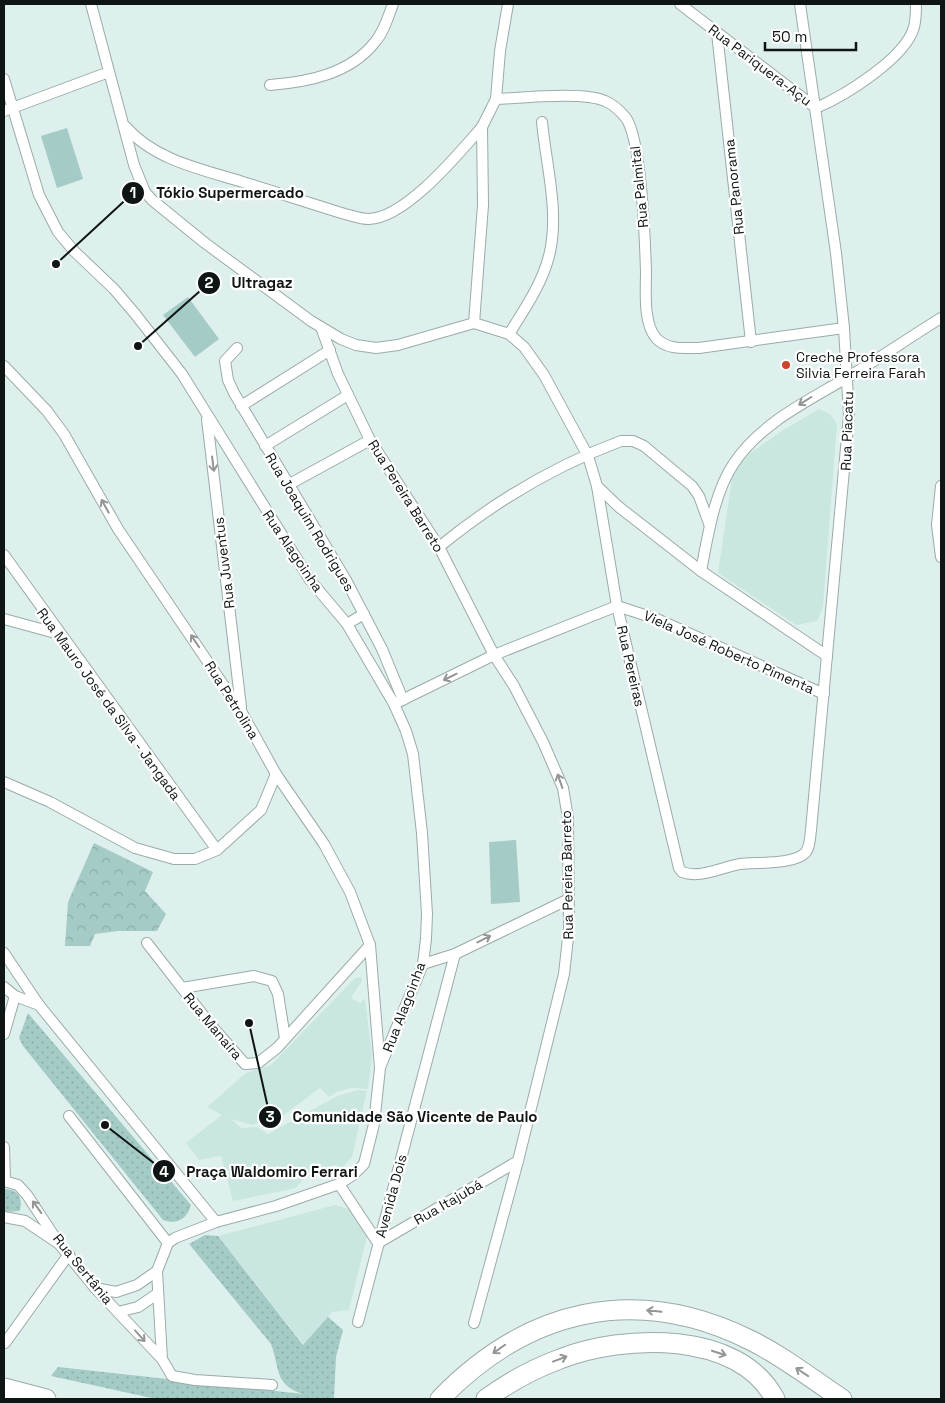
<svg xmlns="http://www.w3.org/2000/svg" width="945" height="1403" font-family="'Space Grotesk',sans-serif">
<style>
.built{fill:#cae6e1}
.grass{fill:url(#grass-dots)}
.forest{fill:url(#forest-crowns)}
.garden{fill:#a4cbc5}
.lines{fill:none;stroke-linecap:round;stroke-linejoin:round}
.street-casing{stroke:#9aaba8;stroke-width:12}
.highway-casing{stroke:#9aaba8;stroke-width:21}
.street{stroke:#fff;stroke-width:10}
.highway{stroke:#fff;stroke-width:19}
.oneway{stroke:#939695}
.poi-dot{fill:#cf432d;stroke:#fff;stroke-width:2}
.labels{text-anchor:middle;dominant-baseline:central;stroke-width:4.5;stroke-linejoin:round;paint-order:stroke}
.street-label{font-size:14px;fill:#0e1514;stroke:#fff}
.poi-label{font-size:14px;fill:#0e1514;stroke:#fff;text-anchor:start}
.leader{fill:none;stroke:#0e1514;stroke-width:2}
.callout-dot{fill:#0e1514;stroke:#fff;stroke-width:2}
.mark-label{font-size:15px;text-anchor:middle;font-weight:bold;fill:#fff}
.callout-label{font-size:15px;text-anchor:middle;font-weight:bold;fill:#0e1514;stroke:#fff;stroke-width:4.5;stroke-linejoin:round;paint-order:stroke}
</style>
<defs>
<pattern id="grass-dots" width="8" height="8" patternUnits="userSpaceOnUse" patternTransform="scale(1.25)"><rect width="8" height="8" fill="#a4cbc5"/><path d="M2 2h.1M6 6h.1" fill="none" stroke="#8cada8" stroke-width="1.8" stroke-linecap="round"/></pattern>
<pattern id="forest-crowns" width="20" height="18" patternUnits="userSpaceOnUse" patternTransform="scale(1.25)"><rect width="20" height="18" fill="#a4cbc5"/><path d="M2 6a3 3 0 1 1 6 0M12 15a3 3 0 1 1 6 0" fill="none" stroke="#8cada8"/></pattern>
</defs>
<rect width="100%" height="100%" fill="#def0ed"/>
<g class="built">
<polygon points="819,409 830,414 837,424 823,607 817,621 796,625 718,573 733,472 750,453 785,429"/>
<polygon points="361,977 362,981 351,998 360,1003 365,999 372,1055 368,1089 351,1088 337,1092 329,1097 320,1088 269,1126 264,1121 252,1125 231,1119 241,1128 257,1127 268,1134 337,1096 358,1090 367,1091 352,1157 342,1168 335,1165 308,1174 296,1188 233,1201 221,1156 199,1160 186,1143 222,1115 207,1107 246,1073 271,1065 355,978"/>
<polygon points="335,1205 352,1210 368,1233 349,1310 332,1312 304,1345 218,1236"/>
</g>
<g class="grass">
<path d="M28,1013L191,1205C187,1219 177,1225 163,1220L23,1046L19,1038Z"/>
<path d="M4,1189C18,1189 23,1198 20,1211L4,1212Z"/>
<path d="M205,1235L218,1236L303,1345L328,1317L343,1330L336,1357L334,1399H156L51,1376L58,1367L303,1394C274,1385 280,1368 271,1344L189,1244Z"/>
</g>
<polygon class="forest" points="94,843 153,872 145,891 166,914 157,931 118,931 95,934 90,946 65,946 68,902"/>
<g class="garden">
<polygon points="67,128 83,179 57,188 41,136"/>
<polygon points="188,297 219,339 195,357 163,315"/>
<polygon points="516,840 520,902 491,904 489,842"/>
</g>
<g class="lines">
<defs>
<g id="street">
<polyline points="91,4 134,165 145,192 152,200 205,243 311,321 341,339 356,345 376,348 398,345 474,323 509,334 524,347 544,375 588,456 597,486 619,507 701,571 827,656"/>
<path d="M680,4L816,108C844,96 906,58 914,27C916,20 916,11 916,4"/>
<polyline points="717,33 751,342"/>
<polyline points="4,79 39,195 58,232 74,251 114,289 136,315 182,374 310,580 347,624 394,704 406,731 413,754 422,833 427,914 426,939 423,964 381,1065"/>
<path d="M270,85C308,82 350,74 375,42C384,32 388,17 393,4"/>
<polyline points="496,99 500,51 508,4"/>
<polyline points="4,111 109,72"/>
<path d="M126,127C155,161 205,170 246,183C279,193 312,204 345,214C353,216 361,219 369,219C406,218 458,154 482,127"/>
<path d="M474,323L483,205L482,127L496,99C521,98 584,91 605,101C613,104 621,112 626,118C642,142 645,240 646,272C646,291 643,323 656,338C667,350 684,348 699,348L844,328"/>
<polyline points="321,327 338,374 370,440 439,547 494,655 514,686 543,742 563,788 568,818 569,929 564,974 518,1161 474,1323"/>
<path d="M509,334C524,310 542,284 549,256C560,213 546,165 542,122"/>
<polyline points="237,348 225,361 228,380 234,393 346,580 382,649 403,700"/>
<polyline points="4,366 47,411 64,434 118,529 241,711 276,774 324,844 350,892 370,945 380,1068 374,1124 364,1164 353,1175 339,1184 276,1206 216,1222 175,1238 168,1243 157,1271 137,1285 116,1292 95,1288"/>
<polyline points="241,406 330,350"/>
<polyline points="207,419 241,707"/>
<polyline points="265,446 348,395"/>
<polyline points="288,485 370,440"/>
<path d="M597,486L617,606L679,868L682,872C700,879 722,867 740,864C756,862 793,865 805,853C810,848 810,837 811,830L849,415L844,328L836,253L800,4"/>
<polyline points="941,486 937,525 941,557"/>
<path d="M439,547C494,502 554,466 621,441H633L644,446L692,486L699,496L710,526"/>
<polyline points="4,555 217,850"/>
<path d="M701,571C708,535 714,493 734,463C762,422 808,401 848,377C880,358 910,337 941,318"/>
<polyline points="4,619 59,634"/>
<polyline points="347,624 364,614"/>
<polyline points="394,704 494,655 617,606 657,619 824,694"/>
<polyline points="4,782 50,802 135,848 174,859 195,859 217,850 261,810 276,774"/>
<polyline points="147,943 210,1024 245,1064 258,1063 277,1048 370,945"/>
<polyline points="4,953 39,1005 216,1222"/>
<polyline points="423,964 455,954 569,899"/>
<polyline points="4,987 15,996 39,1005"/>
<polyline points="182,988 254,976 272,981 278,994 285,1038"/>
<polyline points="4,1034 15,996"/>
<polyline points="69,1116 168,1243"/>
<polyline points="4,1147 5,1180"/>
<polyline points="4,1181 18,1185 27,1195 60,1245 95,1288 162,1359"/>
<polyline points="339,1184 378,1243 518,1161"/>
<polyline points="4,1217 25,1221 58,1243"/>
<polyline points="157,1271 162,1359 172,1376 195,1380 272,1385"/>
<polyline points="118,1312 138,1307 157,1294"/>
<polyline points="358,1322 455,954"/>
<polyline points="5,1343 69,1254"/>
</g>
<g id="highway">
<polyline points="4,1388 46,1399"/>
<path d="M440,1399C527,1309 635,1283 750,1340C783,1356 812,1379 842,1399"/>
<path d="M486,1399C509,1382 533,1369 560,1359C623,1334 739,1330 775,1399"/>
</g>
</defs>
<use href="#street" class="street-casing"/>
<use href="#highway" class="highway-casing"/>
<use href="#street" class="street"/>
<use href="#highway" class="highway"/>
</g>
<defs><path id="oneway-shaft" d="M-6 0H5M1.5-3L5.5 0L1.5 3" fill="none" stroke-width="1.6" stroke-linecap="round" stroke-linejoin="round" transform="scale(1.25)"/></defs>
<g class="oneway">
<use href="#oneway-shaft" transform="translate(805 401) rotate(148)"/>
<use href="#oneway-shaft" transform="translate(213 464) rotate(83)"/>
<use href="#oneway-shaft" transform="translate(105 506) rotate(-119)"/>
<use href="#oneway-shaft" transform="translate(195 641) rotate(-124)"/>
<use href="#oneway-shaft" transform="translate(450 677) rotate(154)"/>
<use href="#oneway-shaft" transform="translate(560 781) rotate(-109)"/>
<use href="#oneway-shaft" transform="translate(484 939) rotate(-27)"/>
<use href="#oneway-shaft" transform="translate(37 1207) rotate(-126)"/>
<use href="#oneway-shaft" transform="translate(654 1311) rotate(-174)"/>
<use href="#oneway-shaft" transform="translate(140 1336) rotate(48)"/>
<use href="#oneway-shaft" transform="translate(499 1349) rotate(145)"/>
<use href="#oneway-shaft" transform="translate(719 1353) rotate(18)"/>
<use href="#oneway-shaft" transform="translate(560 1359) rotate(-21)"/>
<use href="#oneway-shaft" transform="translate(802 1372) rotate(-146)"/>
</g>
<circle class="poi-dot" cx="786" cy="365" r="5"/>
<g class="labels">
<g class="street-label">
<text transform="translate(760 65) rotate(37)">Rua Pariquera-Açu</text>
<text transform="translate(639 187) rotate(-96)">Rua Palmital</text>
<text transform="translate(734 187) rotate(-96)">Rua Panorama</text>
<text transform="translate(847 431) rotate(-88)">Rua Piacatu</text>
<text transform="translate(406 496) rotate(58)">Rua Pereira Barreto</text>
<text transform="translate(310 522) rotate(59)">Rua Joaquim Rodrigues</text>
<text transform="translate(293 551) rotate(56)">Rua Alagoinha</text>
<text transform="translate(224 563) rotate(-97)">Rua Juventus</text>
<text transform="translate(729 652) rotate(24)">Viela José Roberto Pimenta</text>
<text transform="translate(631 666) rotate(77)">Rua Pereiras</text>
<text transform="translate(232 700) rotate(58)">Rua Petrolina</text>
<text transform="translate(109 704) rotate(54)">Rua Mauro José da Silva - Jangada</text>
<text transform="translate(567 875) rotate(-91)">Rua Pereira Barreto</text>
<text transform="translate(404 1007) rotate(-69)">Rua Alagoinha</text>
<text transform="translate(213 1026) rotate(50)">Rua Manaíra</text>
<text transform="translate(391 1196) rotate(-75)">Avenida Dois</text>
<text transform="translate(448 1202) rotate(-30)">Rua Itajubá</text>
<text transform="translate(83 1269) rotate(51)">Rua Sertânia</text>
</g>
<g class="poi-label">
<text x="796" y="357">Creche Professora<tspan x="796" dy="16">Silvia Ferreira Farah</tspan></text>
</g>
</g>
<path class="leader" d="M56 264L133 193M138 346L209 283M249 1023L270 1117M105 1125L164 1171"/>
<g class="callout-dot">
<circle cx="56" cy="264" r="5"/>
<circle cx="138" cy="346" r="5"/>
<circle cx="249" cy="1023" r="5"/>
<circle cx="105" cy="1125" r="5"/>
<circle cx="133" cy="193" r="12"/>
<circle cx="209" cy="283" r="12"/>
<circle cx="270" cy="1117" r="12"/>
<circle cx="164" cy="1171" r="12"/>
</g>
<g class="mark-label">
<text x="133" y="198">1</text>
<text x="209" y="288">2</text>
<text x="270" y="1122">3</text>
<text x="164" y="1177">4</text>
</g>
<g class="callout-label">
<text x="230" y="198">Tókio Supermercado</text>
<text x="262" y="288">Ultragaz</text>
<text x="415" y="1122">Comunidade São Vicente de Paulo</text>
<text x="272" y="1177">Praça Waldomiro Ferrari</text>
</g>
<rect width="945" height="1403" fill="none" stroke="#0e1514" stroke-width="10"/>
<path d="M765 42v8h91v-8" fill="none" stroke="#0e1514" stroke-width="2.5"/>
<text x="772" y="42" font-size="15" fill="#0e1514" stroke="#ffffff" stroke-width="4" paint-order="stroke">50 m</text>
</svg>
